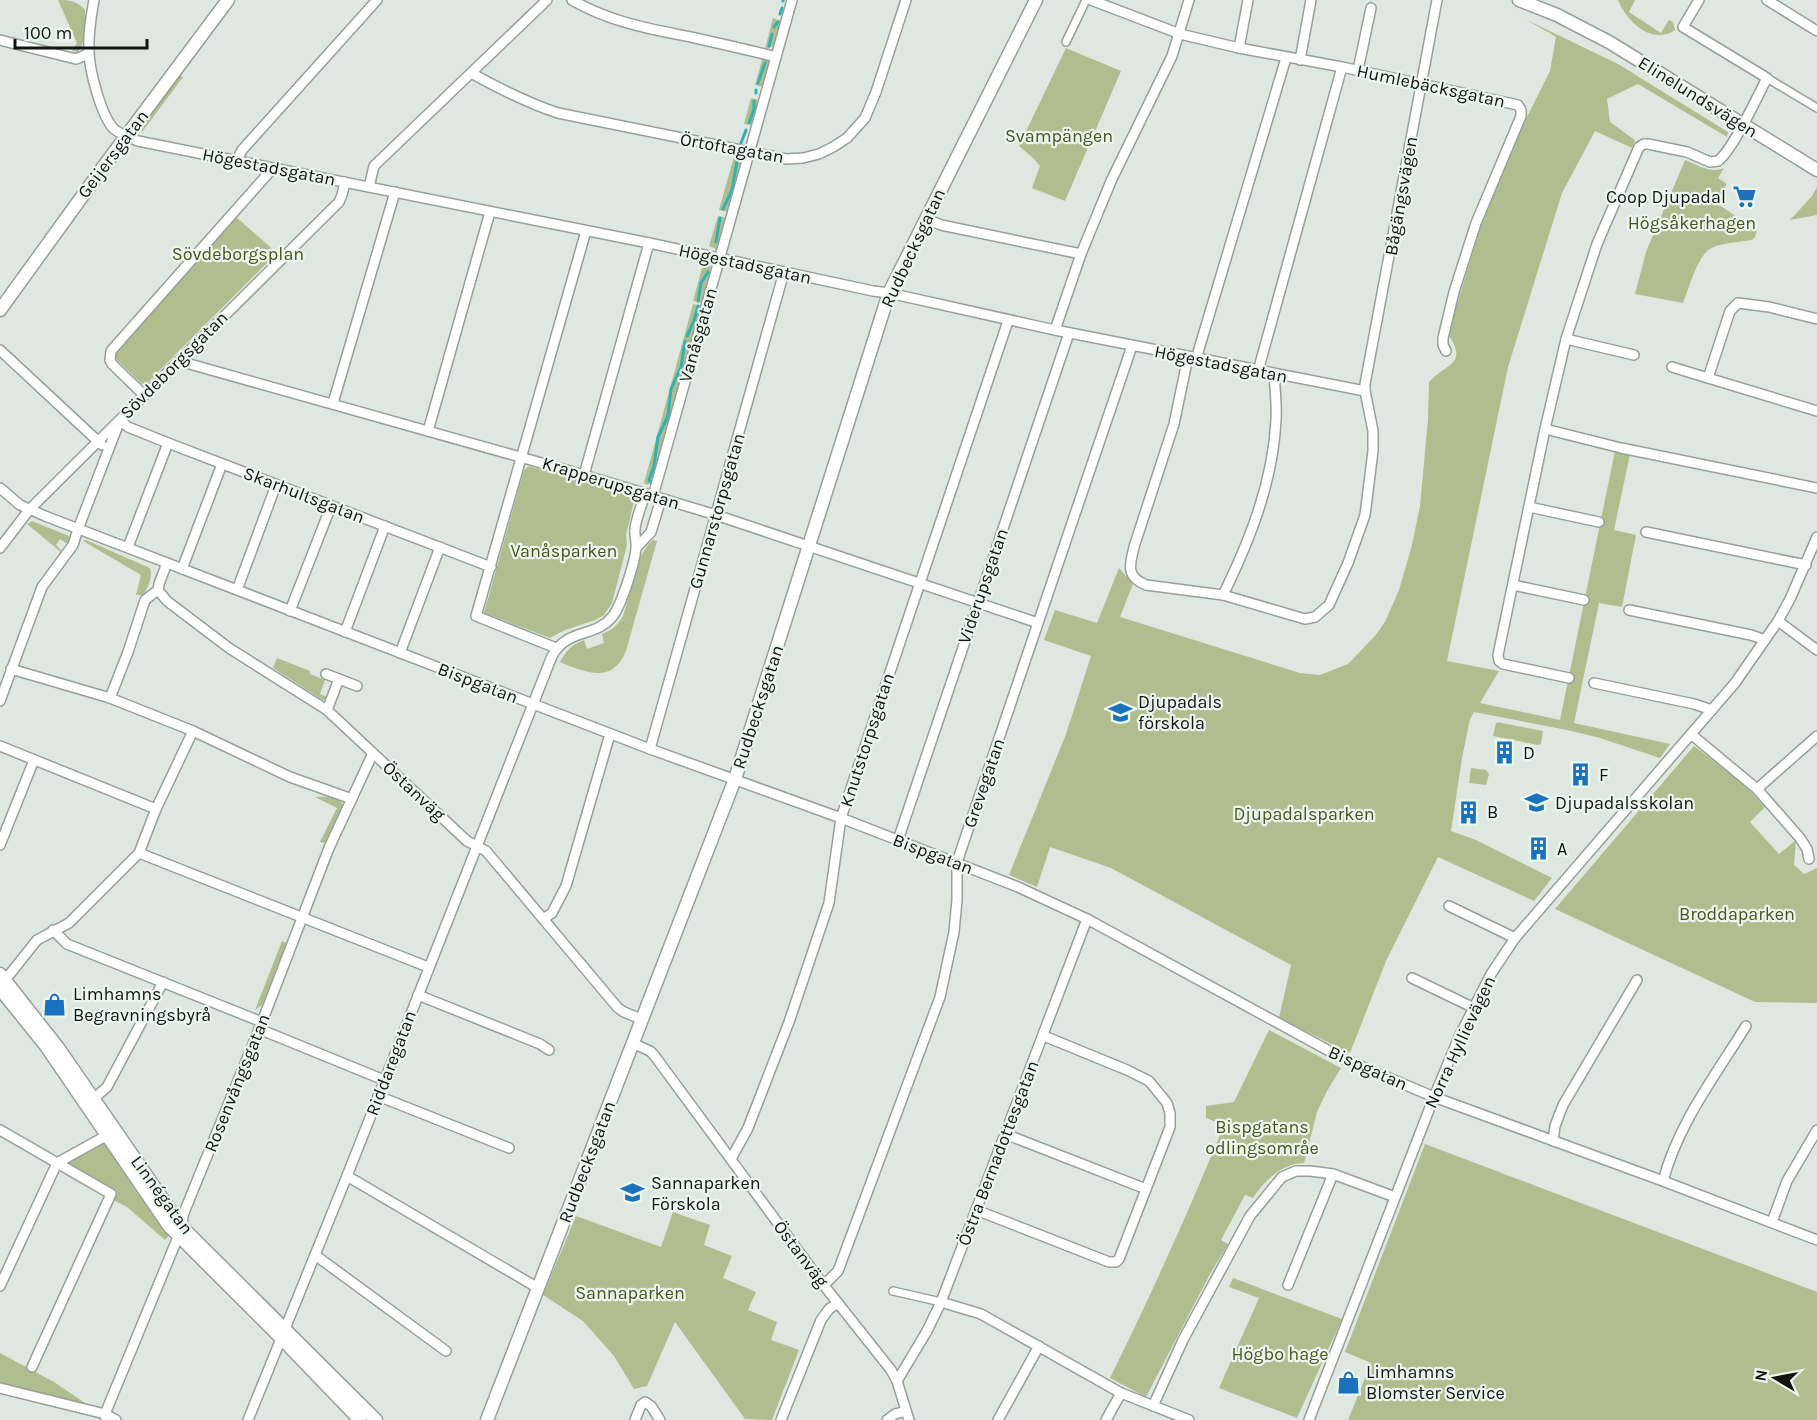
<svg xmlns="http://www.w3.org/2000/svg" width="1817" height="1420" font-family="Karla,sans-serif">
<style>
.green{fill:#b0bd8e}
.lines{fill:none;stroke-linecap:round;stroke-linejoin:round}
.stream{stroke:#31b2b2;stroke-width:3}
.pedestrian-casing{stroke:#96a099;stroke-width:10}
.minor-casing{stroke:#96a099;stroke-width:12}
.tertiary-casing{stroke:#96a099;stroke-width:15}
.pedestrian{stroke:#fff;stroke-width:7}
.minor{stroke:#fff;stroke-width:9}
.tertiary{stroke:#fff;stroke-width:12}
.labels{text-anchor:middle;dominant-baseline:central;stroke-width:4.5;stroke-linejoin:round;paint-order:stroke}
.street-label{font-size:18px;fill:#111512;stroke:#ebf6ef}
.park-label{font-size:18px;fill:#48551b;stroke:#ebf6ef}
.poi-label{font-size:18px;fill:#111512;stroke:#ebf6ef;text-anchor:start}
</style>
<rect width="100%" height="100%" fill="#dee8e1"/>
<g class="green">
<path d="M58,0C69,0 78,1 85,10C85,22 86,42 78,52L72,51L77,43Z"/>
<path d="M1618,0H1635L1629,12L1661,33L1669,20L1673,22L1675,30C1652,46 1626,21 1618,0Z"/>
<path d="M773,18L781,21C778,32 778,49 765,49Z"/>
<path d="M1525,19L1618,64L1728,132L1727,137L1638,84L1607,99L1610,122L1635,140L1632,148L1595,131L1562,193L1508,367L1447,661L1499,671L1480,703L1560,720L1615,451L1630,454L1614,530L1636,535L1622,607L1599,603L1574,723L1670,744L1660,758L1600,738L1567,730L1474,712L1470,719L1462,758L1451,831L1476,840L1552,878L1534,901L1438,857L1386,961L1350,1053L1279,1018L1291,965L1111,868L1050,847L1037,887L1009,875L1066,734L1091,656L1044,640L1055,610L1097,623L1119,568L1133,584L1120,617L1300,673L1320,675L1348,664L1374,637L1385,622L1399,590L1412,545L1420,506L1428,419L1429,382C1446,363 1469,365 1448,334L1482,222L1526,119L1550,71L1556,37Z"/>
<polygon points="1066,48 1121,71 1065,201 1032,188 1040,166 1033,158 1019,146"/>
<polygon points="763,56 767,58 769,62 763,87 755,85"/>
<polygon points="178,74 183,77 142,132 142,123"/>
<polygon points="751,98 759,100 752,125 744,124"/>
<polygon points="735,153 741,156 742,162 728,212 719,210"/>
<path d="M1685,160C1698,165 1710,174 1724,168L1718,178L1727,184L1716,203L1757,230L1755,237L1752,240C1741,242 1719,243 1710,249C1697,257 1689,288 1683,303L1635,294L1646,252Z"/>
<polygon points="1817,187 1817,215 1790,220 1812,196"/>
<polygon points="718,216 726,218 716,249 709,246"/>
<polygon points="236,217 277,253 147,383 142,384 116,359 116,352"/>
<polygon points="703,264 710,266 711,272 702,303 693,301"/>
<polygon points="693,304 701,306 653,478 648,485 644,483"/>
<polygon points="529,466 635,497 626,535 627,545 612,603 604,615 595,620 565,630 550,638 484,613 524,470"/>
<polygon points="32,521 69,536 68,544 60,539 56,545 61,550 62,553 27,524"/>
<path d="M86,540L150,568C153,576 148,588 143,595H136L141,575L83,541Z"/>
<path d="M653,540L657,541L626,651C612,685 585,672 560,662C566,651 571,645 584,640L587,649L604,643L602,634C612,630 617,626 623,616C631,594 635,554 653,540Z"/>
<polygon points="277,658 310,671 310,674 325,680 320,694 327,697 326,699 323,700 273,668"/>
<polygon points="1497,722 1543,731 1541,744 1538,745 1493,736 1496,723 1499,723"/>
<polygon points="1694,746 1742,782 1765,807 1750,822 1779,854 1796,840 1794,865 1804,874 1817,868 1817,1003 1755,1002 1555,909"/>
<polygon points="1471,768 1486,770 1489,774 1486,785 1469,783"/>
<path d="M315,797C325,797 338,795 343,805L325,843L320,842L337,808Z"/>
<polygon points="282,941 287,943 262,1005 255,1010"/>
<path d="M1269,1030L1341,1068L1327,1091L1317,1112L1304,1163C1282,1163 1264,1181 1253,1198L1245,1195L1221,1240L1228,1244L1210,1274L1146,1397L1110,1378C1151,1295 1189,1211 1224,1125L1206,1118V1106L1234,1102Z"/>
<polygon points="98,1133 137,1193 171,1233 165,1240 127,1207 83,1185 52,1165"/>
<polygon points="1425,1144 1817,1292 1817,1420 1348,1420 1371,1363 1345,1352"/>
<polygon points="673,1212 710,1225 704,1245 732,1256 723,1278 756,1292 748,1310 777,1322 771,1340 799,1350 772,1420 745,1419 675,1322 647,1386 634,1389 614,1356 583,1321 543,1295 576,1216 661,1247"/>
<polygon points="1233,1278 1342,1319 1297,1418 1219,1388 1259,1298 1229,1287"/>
<polygon points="0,1353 54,1382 91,1407 0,1383"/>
</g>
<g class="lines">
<g class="stream">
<polyline points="783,1 783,0"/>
<polyline points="780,14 782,8"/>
<polyline points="774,27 778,22"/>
<polyline points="769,46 772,34"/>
<polyline points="758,83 765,63"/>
<polyline points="756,93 756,90"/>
<polyline points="749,123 754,109 754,101"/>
<polyline points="741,143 746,130"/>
<polyline points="723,209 732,190 737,161"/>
<polyline points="716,242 720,218"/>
<polyline points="698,301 701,283 708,272"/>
<polyline points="687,336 694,321 698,306"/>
<polyline points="651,483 649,480 654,466 658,437 668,416 671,389 681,367 685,341"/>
</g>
<defs>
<g id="pedestrian">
<polyline points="1066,42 1086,0"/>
<polyline points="1767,78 1817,108"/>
<polyline points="893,1291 941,1302"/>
</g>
<g id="minor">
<path d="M94,0C91,17 88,33 89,51C89,69 101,116 114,129C120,134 131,138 138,141L649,243L873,291L889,293L1055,330L1365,391"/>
<path d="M572,0C612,23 651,29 695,38C722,44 749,50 776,57"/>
<polyline points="1091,0 1180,34 1239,48 1342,67 1518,105 1521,110 1521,116 1476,223 1454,292 1443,338 1443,345 1446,351"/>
<polyline points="1767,0 1817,31"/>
<polyline points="0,40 76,59 88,54"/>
<polyline points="1239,48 1248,0"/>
<polyline points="1300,60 1311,0"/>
<polyline points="1358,70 1371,8"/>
<path d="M471,73C500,89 527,103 558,113L786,159L803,158L819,154L833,147L847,138L865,118L876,92L906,0"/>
<polyline points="237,160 242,150 377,0"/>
<polyline points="369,187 374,166 547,0"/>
<polyline points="926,219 941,225 1081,254"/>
<polyline points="1817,319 1769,307 1738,303 1730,311 1708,378 1817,411"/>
<polyline points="1055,330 1081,254 1111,181 1172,56 1189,0"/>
<polyline points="1566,339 1634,355"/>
<polyline points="0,350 102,445"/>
<path d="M1188,357L1174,424L1134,547C1130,565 1125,576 1146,585L1223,595L1305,619L1315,617L1329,605L1348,563L1365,515L1373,451V431L1365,391V384L1437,0"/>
<polyline points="1196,359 1286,58"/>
<polyline points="179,361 584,475 716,515 1038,623"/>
<polyline points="1672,367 1708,378"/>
<polyline points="1258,371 1342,67"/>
<polyline points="144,395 112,364 110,360 111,351 273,168"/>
<polyline points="333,403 395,192"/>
<polyline points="1545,429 1621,448 1817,488"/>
<polyline points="428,431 490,212"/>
<polyline points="584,475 649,243"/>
<polyline points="0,488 20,505 45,516 650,749 841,818 1018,887 1087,919 1344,1059 1434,1097 1663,1181 1817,1240"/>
<polyline points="653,496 792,0"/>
<polyline points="1529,507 1599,522"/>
<polyline points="1646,532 1806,565"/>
<polyline points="128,547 168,443"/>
<polyline points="637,547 651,532 661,499"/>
<polyline points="0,548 29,510 339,202 342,195 345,182"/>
<polyline points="182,569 222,464"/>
<polyline points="1513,585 1584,600"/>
<polyline points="158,590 167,601 229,648 327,710 467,841 486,851 618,1008 624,1012 641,1019"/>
<polyline points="237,590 276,485"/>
<path d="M1223,595C1250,540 1273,482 1276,420C1277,405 1275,390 1274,374"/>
<polyline points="1629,610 1751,635 1765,640"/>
<polyline points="290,611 331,506"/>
<polyline points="1778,621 1817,650"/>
<polyline points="345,632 385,526"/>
<polyline points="556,648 476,616 586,231"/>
<polyline points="400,653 440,547"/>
<polyline points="11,669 110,698 193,731 290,777 352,799"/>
<polyline points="326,674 357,686"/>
<path d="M1569,678L1503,664L1499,661L1498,655L1545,429L1566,339L1597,244L1639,147L1644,144H1648L1687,152L1710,162L1718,161C1733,150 1757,97 1767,78L1683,27L1699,0"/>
<polyline points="1594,683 1694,704 1712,710"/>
<polyline points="110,698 128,652 145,600 158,590 159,584 167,563"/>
<polyline points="0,701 42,587 73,545 78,529 120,420 128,427 168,443 491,567"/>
<polyline points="327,710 339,679"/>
<polyline points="1692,735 1757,789 1800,838 1807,849 1809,859"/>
<polyline points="0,746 156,809"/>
<polyline points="650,749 784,272"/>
<polyline points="1757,789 1817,736"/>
<polyline points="898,840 1069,333"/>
<polyline points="0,845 34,760"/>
<polyline points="139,853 428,967"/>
<polyline points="1449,906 1515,938"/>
<polyline points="543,919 552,913 566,886 610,734"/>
<polyline points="53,930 67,944 262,1022"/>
<polyline points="1412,978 1472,1007"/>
<polyline points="4,979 10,974 37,940 69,923 139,853 156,809 193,731"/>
<polyline points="418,995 540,1044 549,1050"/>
<polyline points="259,1029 384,1080"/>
<polyline points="632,1043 650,1051 654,1055 822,1283 891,1370 897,1381 909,1420"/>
<polyline points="378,1096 509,1148"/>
<polyline points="90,1102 107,1087 163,982"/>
<polyline points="0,1130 111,1194 32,1367"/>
<polyline points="1005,1134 1146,1189"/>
<polyline points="1553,1141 1555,1126 1563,1105 1637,980"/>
<polyline points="731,1159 748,1128 789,1022 829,903 841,818 1008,321"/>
<polyline points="347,1176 538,1288"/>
<path d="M1663,1181C1678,1124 1715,1076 1746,1026"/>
<polyline points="976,1210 1109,1262 1116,1262 1119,1259 1165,1140 1170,1127 1170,1113 1167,1103 1149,1081 1127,1070 1044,1036"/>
<polyline points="1772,1222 1787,1181 1817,1130"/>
<polyline points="315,1255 446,1351"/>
<polyline points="822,1283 828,1281 838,1271 940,997 954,932 957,900 957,862 1132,346"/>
<polyline points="1288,1285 1333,1174"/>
<polyline points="0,1286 57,1163 113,1132"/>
<polyline points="941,1302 981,1314 1121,1393 1189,1420"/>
<polyline points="897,1381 927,1331 941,1302 1087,919"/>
<polyline points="0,1388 105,1414 116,1420"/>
<polyline points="1153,1406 1183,1340 1250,1216 1282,1177 1296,1171 1310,1171 1333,1174 1395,1197"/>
<polyline points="106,1420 105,1414 178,1237 182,1227 183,1215 262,1022 329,848 373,753"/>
<path d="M248,1420L347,1176L552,656C567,628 595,638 612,617C621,607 635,562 636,548C637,542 634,535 635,529C636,518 642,505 645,494"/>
<polyline points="635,1420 641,1405 645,1402 651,1406 660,1420"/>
<polyline points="781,1420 821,1320 829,1309 838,1303"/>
<polyline points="887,1420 895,1414 906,1411"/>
<polyline points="998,1420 1039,1346"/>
<polyline points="1106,1420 1121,1393"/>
<polyline points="1309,1420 1434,1097 1459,1037 1491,974 1515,938 1735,683 1778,621 1790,599 1817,537"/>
</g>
<g id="tertiary">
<polyline points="1519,0 1557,15 1609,42 1817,170"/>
<polyline points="0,310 107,162 228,0"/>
<polyline points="0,974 59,1049 182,1227 376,1420"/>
<polyline points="0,989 46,1046 169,1226 281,1338 360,1420"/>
<polyline points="487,1420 735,779 889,293 1036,0"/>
</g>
</defs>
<use href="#pedestrian" class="pedestrian-casing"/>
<use href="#minor" class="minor-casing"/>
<use href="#tertiary" class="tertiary-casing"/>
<use href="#pedestrian" class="pedestrian"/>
<use href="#minor" class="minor"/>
<use href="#tertiary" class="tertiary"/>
</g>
<defs>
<symbol id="supermarket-bare" viewBox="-9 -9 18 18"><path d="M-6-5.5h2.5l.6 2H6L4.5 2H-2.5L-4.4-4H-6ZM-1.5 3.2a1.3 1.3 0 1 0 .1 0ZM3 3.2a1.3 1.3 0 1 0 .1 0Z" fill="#1a72bf" stroke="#ebf6ef" stroke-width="2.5" paint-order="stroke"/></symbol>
<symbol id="school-bare" viewBox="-9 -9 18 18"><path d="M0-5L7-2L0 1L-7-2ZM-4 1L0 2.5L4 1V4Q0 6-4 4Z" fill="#1a72bf" stroke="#ebf6ef" stroke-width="2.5" paint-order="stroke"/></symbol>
<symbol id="building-bare" viewBox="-9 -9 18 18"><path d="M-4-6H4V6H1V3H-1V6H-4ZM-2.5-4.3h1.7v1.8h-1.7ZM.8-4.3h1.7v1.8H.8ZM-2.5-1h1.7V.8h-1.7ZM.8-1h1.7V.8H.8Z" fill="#1a72bf" stroke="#ebf6ef" stroke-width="2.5" paint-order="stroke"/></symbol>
<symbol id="shop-bare" viewBox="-9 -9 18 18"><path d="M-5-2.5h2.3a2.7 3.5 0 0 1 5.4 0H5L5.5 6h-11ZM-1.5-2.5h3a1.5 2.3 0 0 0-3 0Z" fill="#1a72bf" stroke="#ebf6ef" stroke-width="2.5" paint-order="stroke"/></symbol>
</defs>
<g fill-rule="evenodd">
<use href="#supermarket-bare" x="1728" y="180" width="33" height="33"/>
<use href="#school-bare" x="1104" y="696" width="33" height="33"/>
<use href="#building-bare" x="1488" y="736" width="33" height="33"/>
<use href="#building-bare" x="1564" y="758" width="33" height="33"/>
<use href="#school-bare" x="1520" y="786" width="33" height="33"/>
<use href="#building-bare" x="1452" y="796" width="33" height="33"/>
<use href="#building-bare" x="1522" y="832" width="33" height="33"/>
<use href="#shop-bare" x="38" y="988" width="33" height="33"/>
<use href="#school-bare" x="616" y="1176" width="33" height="33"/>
<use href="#shop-bare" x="1332" y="1366" width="33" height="33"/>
</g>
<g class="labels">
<g class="street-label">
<text transform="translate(1431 86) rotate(12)">Humlebäcksgatan</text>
<text transform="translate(1698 97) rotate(32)">Elinelundsvägen</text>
<text transform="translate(732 148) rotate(10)">Örtoftagatan</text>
<text transform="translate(113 154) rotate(-53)">Geijersgatan</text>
<text transform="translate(269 167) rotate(11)">Högestadsgatan</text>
<text transform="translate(1401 196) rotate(-80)">Bågängsvägen</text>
<text transform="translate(913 248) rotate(-65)">Rudbecksgatan</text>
<text transform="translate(745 264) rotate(12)">Högestadsgatan</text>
<text transform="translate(698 335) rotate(-74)">Vanåsgatan</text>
<text transform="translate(1221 364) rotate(11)">Högestadsgatan</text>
<text transform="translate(174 365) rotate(-45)">Sövdeborgsgatan</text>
<text transform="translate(611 483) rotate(17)">Krapperupsgatan</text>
<text transform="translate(304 495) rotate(21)">Skarhultsgatan</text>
<text transform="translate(717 511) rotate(-74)">Gunnarstorpsgatan</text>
<text transform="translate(983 586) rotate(-71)">Viderupsgatan</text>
<text transform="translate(478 683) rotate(21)">Bispgatan</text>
<text transform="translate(758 707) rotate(-72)">Rudbecksgatan</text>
<text transform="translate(867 740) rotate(-72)">Knutstorpsgatan</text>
<text transform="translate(984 783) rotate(-71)">Grevegatan</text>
<text transform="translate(414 791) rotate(43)">Östanväg</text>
<text transform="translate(933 854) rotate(21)">Bispgatan</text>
<text transform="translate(1460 1042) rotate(-65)">Norra Hyllievägen</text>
<text transform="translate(391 1063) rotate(-69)">Riddaregatan</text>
<text transform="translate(1368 1068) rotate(24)">Bispgatan</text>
<text transform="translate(237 1083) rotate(-68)">Rosenvångsgatan</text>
<text transform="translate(998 1153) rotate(-69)">Östra Bernadottesgatan</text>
<text transform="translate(587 1162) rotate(-69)">Rudbecksgatan</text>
<text transform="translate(162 1195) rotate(54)">Linnégatan</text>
<text transform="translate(801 1254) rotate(53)">Östanväg</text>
</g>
<g class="park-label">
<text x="1059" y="136">Svampängen</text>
<text x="1692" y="223">Högsåkerhagen</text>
<text x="238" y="254">Sövdeborgsplan</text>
<text x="564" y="551">Vanåsparken</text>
<text x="1304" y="814">Djupadalsparken</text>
<text x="1737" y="914">Broddaparken</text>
<text x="1262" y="1127">Bispgatans<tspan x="1262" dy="21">odlingsområe</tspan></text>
<text x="630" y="1293">Sannaparken</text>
<text x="1280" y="1354">Högbo hage</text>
</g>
<g class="poi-label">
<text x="1726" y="197" text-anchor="end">Coop Djupadal</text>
<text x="1138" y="702">Djupadals<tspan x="1138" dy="21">förskola</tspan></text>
<text x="1523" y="753">D</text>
<text x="1599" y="775">F</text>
<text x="1555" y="803">Djupadalsskolan</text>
<text x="1487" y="812">B</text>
<text x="1557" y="849">A</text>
<text x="73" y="994">Limhamns<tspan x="73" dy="21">Begravningsbyrå</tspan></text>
<text x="651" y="1183">Sannaparken<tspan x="651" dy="21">Förskola</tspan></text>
<text x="1366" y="1372">Limhamns<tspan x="1366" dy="21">Blomster Service</tspan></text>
</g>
</g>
<g transform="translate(1775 1378) rotate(280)" stroke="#ebf6ef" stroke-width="4.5" paint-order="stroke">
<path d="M0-4.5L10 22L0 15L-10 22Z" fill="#111512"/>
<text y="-9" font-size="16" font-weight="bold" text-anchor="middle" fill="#111512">N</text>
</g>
<path d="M15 39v9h132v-9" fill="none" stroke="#111512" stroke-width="3"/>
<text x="24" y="39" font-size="18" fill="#111512" stroke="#ebf6ef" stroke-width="4.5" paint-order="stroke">100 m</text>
</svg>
